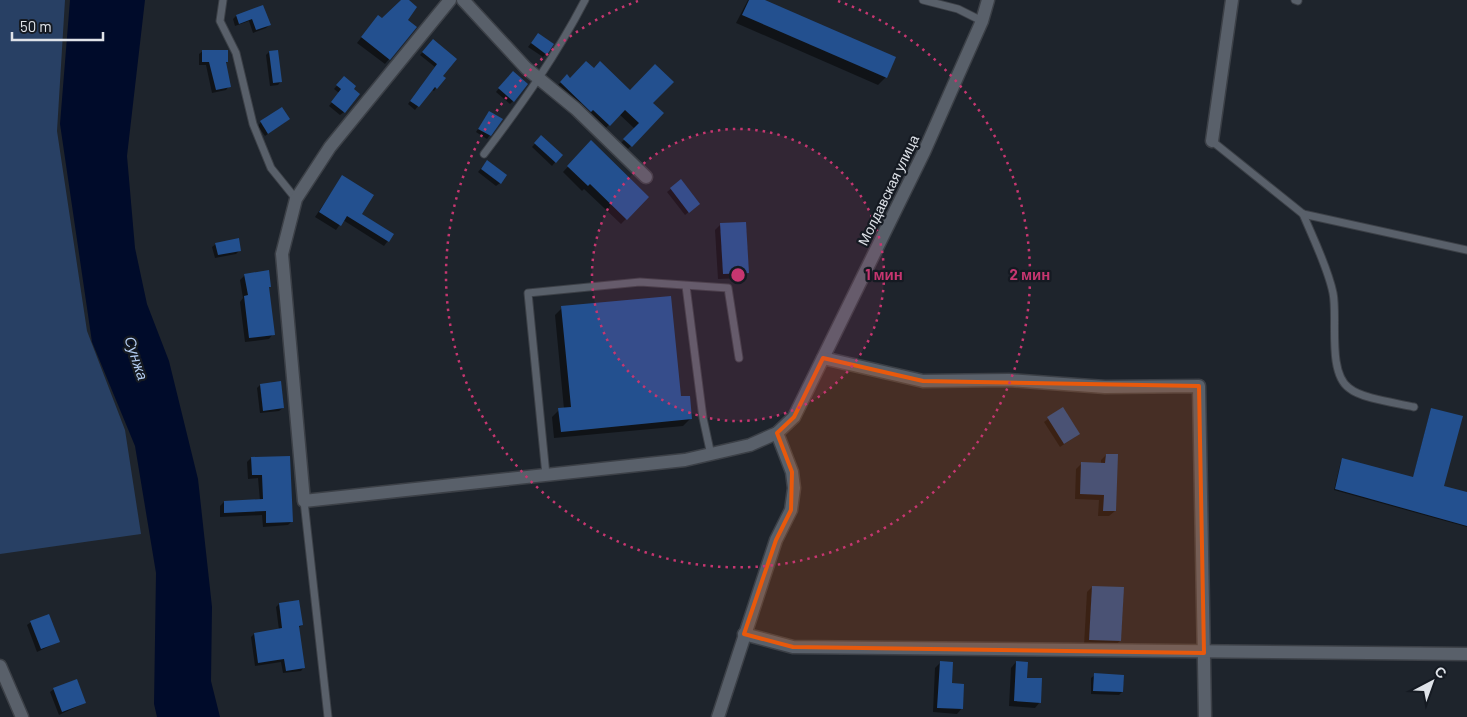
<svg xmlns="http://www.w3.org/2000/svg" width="1467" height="717" font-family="Barlow,sans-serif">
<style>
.green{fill:#284064}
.water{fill:#000b2a}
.shadow{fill:#0007}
.building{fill:#23508f}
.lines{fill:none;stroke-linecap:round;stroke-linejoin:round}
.service-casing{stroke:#3c4047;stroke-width:9}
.minor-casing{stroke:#3c4047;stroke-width:15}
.service{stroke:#59606a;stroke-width:7}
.minor{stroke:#59606a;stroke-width:12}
.marked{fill:#e8590c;fill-opacity:0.2;stroke:#e8590c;stroke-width:4;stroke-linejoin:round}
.ring{fill:none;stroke:#c63670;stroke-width:2.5;stroke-dasharray:2.5 5}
.labels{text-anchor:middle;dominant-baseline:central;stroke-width:4.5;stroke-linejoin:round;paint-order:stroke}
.street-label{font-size:14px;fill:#dfe3e9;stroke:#151a22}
.water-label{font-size:15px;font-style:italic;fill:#b4cdf2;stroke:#151a22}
.centre{fill:#c63670;stroke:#151a22;stroke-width:2.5}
.ring-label{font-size:15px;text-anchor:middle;font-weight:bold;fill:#c63670;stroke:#151a22;stroke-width:4.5;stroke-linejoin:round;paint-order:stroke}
</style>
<rect width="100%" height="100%" fill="#1e242c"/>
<polygon class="green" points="0,0 65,0 57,131 87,331 125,430 141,534 0,554"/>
<polygon class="water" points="70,0 145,0 127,156 135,248 147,304 169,361 198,479 212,607 211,681 220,717 157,717 154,704 156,573 135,446 92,342 60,124"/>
<g class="shadow">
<polygon points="402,0 407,0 406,20 415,28 385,64 357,43 374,21 383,19"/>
<polygon points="748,0 761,0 886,77 878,85 736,23"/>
<polygon points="263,6 269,25 266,28 253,33 249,21 235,26 233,19 236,16"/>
<polygon points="535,38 546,54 543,57 528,47"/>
<polygon points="430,44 441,76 436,88 434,91 431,89 415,110 408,104 435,67 420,55"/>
<polygon points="203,51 227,62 225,64 229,86 226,90 212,93 206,65 199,65 199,54"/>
<polygon points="269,52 281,81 278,85 270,86 266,55"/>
<polygon points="594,70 652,103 662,113 626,151 619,145 635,129 619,114 604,130 556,87 567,76 570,79"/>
<polygon points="509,76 513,101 510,104 496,92"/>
<polygon points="341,81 344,112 340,115 329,106 339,93 334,89"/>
<polygon points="489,113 490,135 487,139 476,132"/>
<polygon points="261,122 285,122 265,136 258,126"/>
<polygon points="541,137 561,155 552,166 532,147"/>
<polygon points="591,142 647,197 621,224 584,189 582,191 563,172"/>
<polygon points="484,165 500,183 496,186 478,172"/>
<polygon points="342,177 361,214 393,234 384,246 343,220 336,230 315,217"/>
<polygon points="681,181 695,207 685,215 667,192"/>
<polygon points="720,225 748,272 743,278 718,279 715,230"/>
<polygon points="216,244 240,250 236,254 215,258 212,247"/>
<polygon points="245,275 270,286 268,289 273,334 269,339 245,342 240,302 243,298 240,280"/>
<polygon points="562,308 680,398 691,418 683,426 554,438 552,417 559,410 564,409 555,315"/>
<polygon points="260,385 283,408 279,411 260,413 257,388"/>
<polygon points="1062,409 1075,437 1060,447 1044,422"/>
<polygon points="1431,409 1443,487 1467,493 1467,527 1334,490 1341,461 1413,478"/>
<polygon points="1106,455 1115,511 1109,516 1098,516 1099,500 1075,499 1076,469 1082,463 1101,464 1101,460"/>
<polygon points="288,457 292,521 288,525 263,527 262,515 220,517 220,506 224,502 260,501 258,478 248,479 247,462 251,458"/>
<polygon points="1092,587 1120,641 1114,646 1084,645 1087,592"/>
<polygon points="279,604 302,625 298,628 304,667 301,671 283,673 281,662 255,666 251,637 254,634 279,630 276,607"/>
<polygon points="31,622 58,642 37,652 27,625"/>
<polygon points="1016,662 1040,702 1035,708 1009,706 1011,668"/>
<polygon points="940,663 962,708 957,714 933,712 935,668"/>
<polygon points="1095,675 1122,692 1119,695 1091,694 1091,678"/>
<polygon points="54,689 85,703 59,715 50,692"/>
</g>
<g class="building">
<polygon points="401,0 409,0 417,7 408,20 417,27 390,60 361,37 378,15 382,18"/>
<polygon points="749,0 765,0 896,57 887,78 742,15"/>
<polygon points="263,5 271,25 256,30 252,19 239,24 236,15"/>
<polygon points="538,33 554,44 547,55 531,43"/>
<polygon points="433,39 457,59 443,76 446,78 437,89 435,87 419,107 410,101 437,64 422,52"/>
<polygon points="202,50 228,50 228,62 226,62 231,87 216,90 209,62 202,62"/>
<polygon points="278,50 282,82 273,83 269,51"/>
<polygon points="586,61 594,68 600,61 630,90 655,64 674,82 653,103 664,113 632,147 623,139 639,123 625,110 610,126 593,110 591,112 560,82 567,74 570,78"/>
<polygon points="513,71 528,84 514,102 498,88"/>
<polygon points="344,76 356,86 354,89 360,94 345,113 331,102 341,89 336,85"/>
<polygon points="282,107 290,119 268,134 260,121"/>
<polygon points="489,111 503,119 491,136 478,129"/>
<polygon points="541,135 563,155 556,163 534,143"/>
<polygon points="591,140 649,197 627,220 590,184 588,186 567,166"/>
<polygon points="487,160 507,175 501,184 481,169"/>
<polygon points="342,175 374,195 362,214 394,234 389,242 347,216 341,226 319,212"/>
<polygon points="681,179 700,204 689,213 670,188"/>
<polygon points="746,222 749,273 723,274 720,223"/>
<polygon points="239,238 241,251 218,255 215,243"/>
<polygon points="269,270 271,287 269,287 275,335 249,338 244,296 248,295 244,274"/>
<polygon points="671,296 681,396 690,396 692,419 561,432 558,408 571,407 561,306"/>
<polygon points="281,381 284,408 263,411 260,384"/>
<polygon points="1063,407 1080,434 1064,444 1047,417"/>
<polygon points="1431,408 1463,416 1444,486 1467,492 1467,526 1335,489 1342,458 1413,477"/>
<polygon points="1106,454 1118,454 1116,511 1103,511 1104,495 1080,494 1081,462 1105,463"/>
<polygon points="290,456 293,522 266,523 266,511 224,513 224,501 263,499 262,475 252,475 251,457"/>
<polygon points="1092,586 1124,587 1121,641 1089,640"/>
<polygon points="299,600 303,625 299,626 305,668 286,671 284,659 258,663 254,633 282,628 279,603"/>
<polygon points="49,614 60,642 41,649 30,621"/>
<polygon points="940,661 953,662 952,683 964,684 963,709 937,708"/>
<polygon points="1016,661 1028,662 1027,678 1042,678 1041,703 1014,701"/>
<polygon points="1094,673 1124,675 1123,692 1093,691"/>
<polygon points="77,679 86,703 62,712 53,688"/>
</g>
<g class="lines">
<defs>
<g id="service">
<polyline points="223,0 220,21 236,53 253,124 271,168 296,199"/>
<polyline points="923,0 958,9 982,21"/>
<polyline points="1295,0 1298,1"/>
<polyline points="1212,141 1303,214 1467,250"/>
<path d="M484,154C522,104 556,56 585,0"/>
<path d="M1303,214C1313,238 1328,268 1333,293C1338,317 1327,372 1349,388C1362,399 1397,403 1414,407"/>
<polyline points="686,286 703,418 711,455"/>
<polyline points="546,475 528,293 640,282 728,288 739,358"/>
<polyline points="304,501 328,717"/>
</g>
<g id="minor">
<polyline points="450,0 330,147 296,199 282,254 304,501 685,460 750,445 777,433 794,417 924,152 982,21 988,0"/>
<polyline points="463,0 526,68 576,109 646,177"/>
<polyline points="1212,141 1232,0"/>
<polyline points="823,358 923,381 1009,380 1105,387 1199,386 1205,717"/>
<polyline points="744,634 793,647 1467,654"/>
<polyline points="0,666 22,717"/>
<polyline points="718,717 776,540 791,510 794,488 792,472 777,433"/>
</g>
</defs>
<use href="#service" class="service-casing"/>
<use href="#minor" class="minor-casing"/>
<use href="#service" class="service"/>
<use href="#minor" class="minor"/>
</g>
<path class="marked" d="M823,358L923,381L1199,386L1204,653L793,647L744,634L776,540L791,510L792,472L777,433L794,417Z"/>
<circle cx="738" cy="275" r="146" fill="#c63670" fill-opacity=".12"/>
<g class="ring">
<circle cx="738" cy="275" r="146"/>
<path d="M838 1A292 292 0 1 1 638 1"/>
</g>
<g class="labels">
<g class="street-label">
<text transform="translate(888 190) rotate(-64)">Молдавская улица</text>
</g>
<g class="water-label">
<text transform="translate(137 358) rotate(72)">Сунжа</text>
</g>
</g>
<circle cx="738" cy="275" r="8" class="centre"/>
<g class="ring-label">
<text x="884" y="280">1 мин</text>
<text x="1030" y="280">2 мин</text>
</g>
<g transform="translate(1432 682) rotate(41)" stroke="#151a22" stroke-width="4" paint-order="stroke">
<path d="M0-4L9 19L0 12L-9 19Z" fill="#dfe3e9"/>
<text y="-8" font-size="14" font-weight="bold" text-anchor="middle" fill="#dfe3e9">С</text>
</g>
<path d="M12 32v8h91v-8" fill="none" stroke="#dfe3e9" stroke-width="2.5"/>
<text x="20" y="32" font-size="15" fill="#dfe3e9" stroke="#151a22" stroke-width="4" paint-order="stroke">50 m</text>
</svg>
